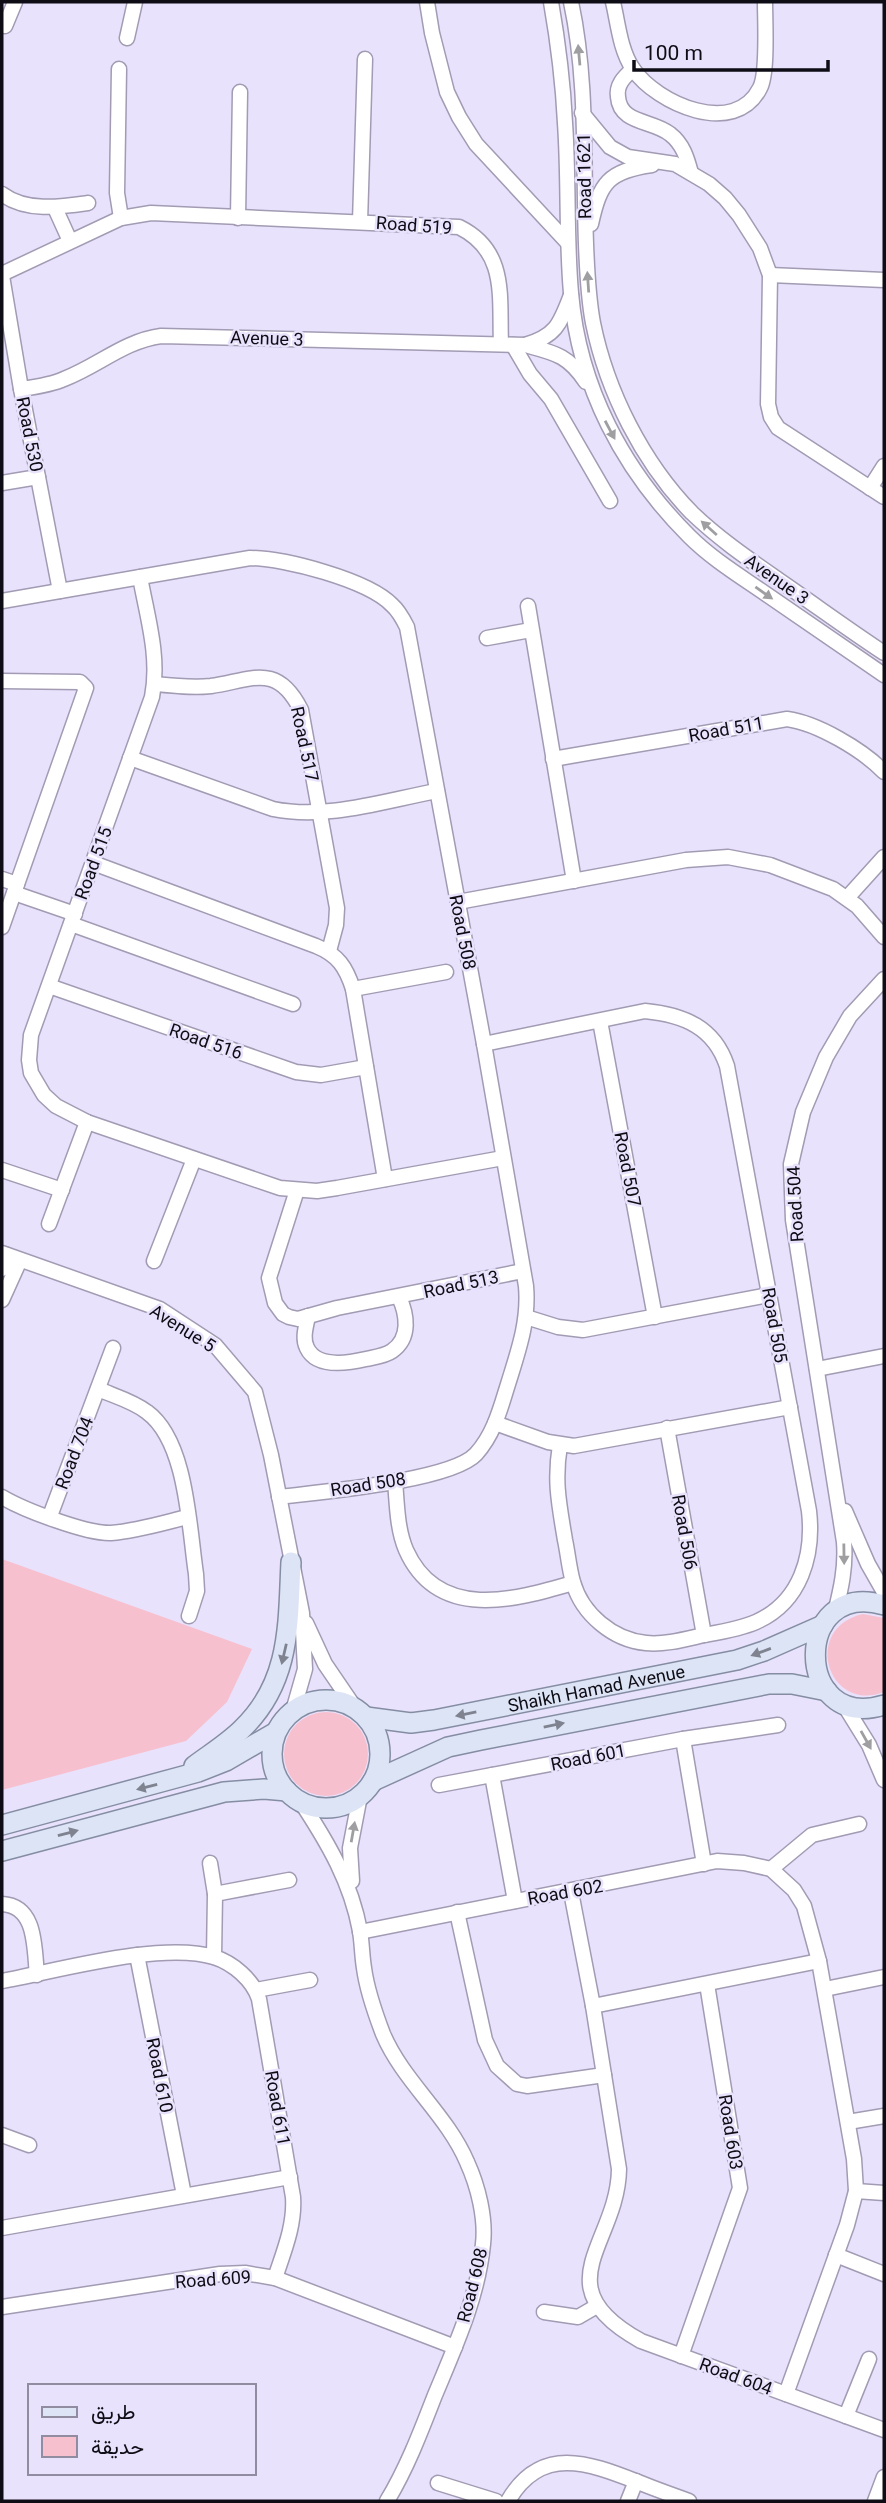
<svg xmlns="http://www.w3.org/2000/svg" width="886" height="2503" font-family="Roboto,Vazirmatn,sans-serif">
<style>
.green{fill:#f7c0cf}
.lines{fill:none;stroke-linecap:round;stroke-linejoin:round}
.minor-casing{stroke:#a29bb3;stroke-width:17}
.major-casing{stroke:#848da3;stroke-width:22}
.minor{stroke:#fff;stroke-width:14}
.major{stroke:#dce4f6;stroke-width:19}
.oneway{fill:#9f9ea1}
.oneway2{fill:#7f8390}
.labels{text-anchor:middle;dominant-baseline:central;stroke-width:5;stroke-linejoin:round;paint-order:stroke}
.street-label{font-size:18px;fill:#0e0c14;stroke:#e9e2fc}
</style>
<rect width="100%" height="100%" fill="#e9e2fc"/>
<g class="green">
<polygon points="2,1559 252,1649 227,1702 186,1741 2,1790"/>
<path d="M863,1614L884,1618V1692C828,1714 801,1628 863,1614Z"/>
<circle cx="326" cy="1754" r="42"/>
</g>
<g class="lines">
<defs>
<g id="minor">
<polyline points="427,2 432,33 447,92 459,117 476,144 568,243"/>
<path d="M551,2C558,42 563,82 565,123C569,180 566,237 571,293C579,387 623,470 689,536C712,559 740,576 766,594C805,621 845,648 884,675"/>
<path d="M571,2C588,81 583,164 586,244C587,270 588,297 593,323C607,392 643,463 692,513C719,539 750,560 780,581C815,605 849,630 884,653"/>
<path d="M613,2C618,23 620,50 633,69C657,104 735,138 760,88C768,73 765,21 765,2"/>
<polyline points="5,26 15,2"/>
<polyline points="127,38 135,2"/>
<polyline points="119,69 117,193 121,218"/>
<path d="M633,69C624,77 616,85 618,97C620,124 653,120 670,134C683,144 687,158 691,173"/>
<polyline points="582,113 610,147 628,157 675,164 709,184 725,198 739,215 760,248 770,275 768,404 771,417 778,428 884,497"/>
<path d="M2,194C26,212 60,207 88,203"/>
<polyline points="55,208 70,241"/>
<polyline points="238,218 240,92"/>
<polyline points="360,222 365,59"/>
<path d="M591,224C600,183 608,171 652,165"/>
<path d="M2,274L121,218L151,213L459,227C508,251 499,297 501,344"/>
<polyline points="770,275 884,280"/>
<polyline points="2,276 21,389 60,591"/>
<polyline points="513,345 530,374 551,399 610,501"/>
<path d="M525,345C556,336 560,324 571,295"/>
<path d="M21,389C35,387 51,385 64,379C98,366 124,341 161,336L525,345C555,353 568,355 586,382"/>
<polyline points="2,483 38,477"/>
<polyline points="870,488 884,466"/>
<path d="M140,577C147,616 160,657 152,697L31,1035L29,1060L31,1073L44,1095L56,1106L87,1122L280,1188L317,1191L337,1188L503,1158"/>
<path d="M2,601L250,558C284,558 368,580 392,605C399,611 403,619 407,627L484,1044L526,1286C529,1320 519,1349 509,1381C501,1406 495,1433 476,1454C451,1481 320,1492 279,1497"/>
<polyline points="528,606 574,881"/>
<polyline points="487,638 531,630"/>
<path d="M155,684C174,686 192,688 211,686C252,680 277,662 301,710L337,908L336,925L329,951"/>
<path d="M130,758L273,809C327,820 383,801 437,791"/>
<path d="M553,759L787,719C817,723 863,750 884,772"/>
<path d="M93,863L316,946C338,955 346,967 353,989L385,1179"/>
<polyline points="2,879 17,884"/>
<polyline points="14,893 75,914"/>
<polyline points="847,898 884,857"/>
<polyline points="458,902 686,860 728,857 770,865 833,889 857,906 884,937"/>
<polyline points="71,924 293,1004"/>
<polyline points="2,927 86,688 80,682 2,681"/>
<polyline points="49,986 296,1072 321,1075 366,1067"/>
<polyline points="353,989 446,972"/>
<polyline points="600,1021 655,1317"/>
<path d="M484,1044L645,1011C684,1015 714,1027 727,1066L809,1511C814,1555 801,1602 756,1622C740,1629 721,1632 704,1635C686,1639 665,1645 646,1643C613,1640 582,1614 573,1582C569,1568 568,1554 565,1540C559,1504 554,1481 560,1445"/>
<polyline points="2,1170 62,1190"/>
<polyline points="297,1190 269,1278 275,1303 283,1314 289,1317 298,1319 337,1308 523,1271"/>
<polyline points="49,1224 87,1122"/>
<polyline points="2,1253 160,1309 215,1345 255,1392 271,1455 302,1613 305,1669 293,1711"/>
<polyline points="154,1261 194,1159"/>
<polyline points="2,1269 7,1255"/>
<polyline points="2,1300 20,1260"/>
<path d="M308,1316C306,1327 302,1338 307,1348C317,1369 349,1363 366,1359C375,1357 385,1356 392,1351C411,1338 407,1314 399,1297"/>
<polyline points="526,1317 558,1327 583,1330 769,1295"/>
<polyline points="817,1369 884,1356"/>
<path d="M98,1389C114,1396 133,1401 147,1412C187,1441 189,1528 196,1574L197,1591L189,1616"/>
<polyline points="495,1423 548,1442 574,1446 790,1407"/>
<polyline points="667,1428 704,1635"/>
<path d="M395,1481C397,1504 397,1529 406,1550C438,1622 515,1600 573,1583"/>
<path d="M2,1497C24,1510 87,1534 111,1533C137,1531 163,1523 187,1517"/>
<polyline points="845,1511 868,1564 884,1592"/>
<polyline points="50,1516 113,1348"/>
<path d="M835,1613C841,1589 846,1567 844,1542L793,1220L791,1164L803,1112L826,1057L850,1016L884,979"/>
<polyline points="306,1623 325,1664 355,1708"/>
<polyline points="843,1703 869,1745 884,1780"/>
<polyline points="683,1739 704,1864"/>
<polyline points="492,1775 515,1901"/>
<polyline points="439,1785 683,1739 778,1725"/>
<path d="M301,1802C328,1843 351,1882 360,1931C362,1943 362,1956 364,1968C367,1991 375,2013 383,2034C403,2081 447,2115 467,2162C478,2186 486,2218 483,2244C478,2297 455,2347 435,2395C421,2431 407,2468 387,2501"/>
<polyline points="210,1863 215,1894"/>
<polyline points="771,1869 812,1835 859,1824"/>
<polyline points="352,1881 350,1848 360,1796"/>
<path d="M571,1892L593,2006L619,2169C618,2244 541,2286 641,2341L884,2430"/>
<path d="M2,1904C37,1906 34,1948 37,1975"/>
<polyline points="457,1912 485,2040 497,2066 517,2084 527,2086 604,2075"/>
<polyline points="360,1932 717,1861 744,1863 771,1869 794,1890 804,1906 819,1961 854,2159 856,2191 847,2225 786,2394"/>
<polyline points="137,1955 184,2195"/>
<polyline points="214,1957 215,1894 289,1880"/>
<path d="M2,1981C57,1971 161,1941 214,1957C233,1963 253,1980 259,1999L293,2197C295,2225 284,2251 275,2278"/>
<polyline points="825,1989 884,1977"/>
<polyline points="256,1990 310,1980"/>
<polyline points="593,2006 819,1961"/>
<polyline points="848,2122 884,2116"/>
<polyline points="2,2135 29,2145"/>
<polyline points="856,2191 884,2193"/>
<polyline points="2,2228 290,2177"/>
<polyline points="836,2255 884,2274"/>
<polyline points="2,2307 220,2274 245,2273 275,2278 455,2347"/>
<polyline points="544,2312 578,2317 597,2306"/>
<polyline points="681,2356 740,2188 707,1984"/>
<polyline points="846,2416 869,2359"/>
<polyline points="438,2483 496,2501"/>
<path d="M508,2501C541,2444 589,2463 638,2482C655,2489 672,2495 689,2501"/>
<polyline points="628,2501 636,2481"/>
<polyline points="875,2501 884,2477"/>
</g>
<g id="major">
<path d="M884,1605C792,1578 793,1733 884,1705"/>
<circle cx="326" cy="1754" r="54"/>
<path id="s1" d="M366,1717L411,1723L434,1720L737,1660L764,1651L823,1625"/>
<path d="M194,1766C210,1754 228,1743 242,1729C291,1682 288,1624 291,1562"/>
<polyline points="373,1781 448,1747 481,1740 769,1684 792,1684 827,1691"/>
<polyline points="2,1825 198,1772 226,1761 276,1732"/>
<polyline points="2,1851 224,1792 264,1789 287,1791"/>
</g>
</defs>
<use href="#minor" class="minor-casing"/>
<use href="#major" class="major-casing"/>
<use href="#minor" class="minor"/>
<use href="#major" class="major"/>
</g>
<defs><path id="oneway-solid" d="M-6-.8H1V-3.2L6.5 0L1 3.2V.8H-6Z" transform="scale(1.75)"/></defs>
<g class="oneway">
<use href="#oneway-solid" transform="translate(579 55) rotate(-95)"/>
<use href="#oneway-solid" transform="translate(588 282) rotate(-94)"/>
<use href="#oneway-solid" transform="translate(610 430) rotate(62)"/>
<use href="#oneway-solid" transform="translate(709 528) rotate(-138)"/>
<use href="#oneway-solid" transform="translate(764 593) rotate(35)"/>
<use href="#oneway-solid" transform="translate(844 1554) rotate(89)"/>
<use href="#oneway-solid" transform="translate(866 1740) rotate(61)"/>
<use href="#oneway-solid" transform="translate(353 1832) rotate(-80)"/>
</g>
<g class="oneway2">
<use href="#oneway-solid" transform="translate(761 1652) rotate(160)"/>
<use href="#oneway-solid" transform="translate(284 1654) rotate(103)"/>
<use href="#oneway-solid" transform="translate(466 1714) rotate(169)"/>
<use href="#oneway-solid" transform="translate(554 1725) rotate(-11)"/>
<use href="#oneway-solid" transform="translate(147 1787) rotate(166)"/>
<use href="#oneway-solid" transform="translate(68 1833) rotate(-15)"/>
</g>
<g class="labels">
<g class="street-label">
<text transform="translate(584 176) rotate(-91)">Road 1621</text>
<text transform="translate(414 225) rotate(4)">Road 519</text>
<text transform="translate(267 338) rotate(2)">Avenue 3</text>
<text transform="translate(30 434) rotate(79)">Road 530</text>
<text transform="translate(777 579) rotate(35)">Avenue 3</text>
<text transform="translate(726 729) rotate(-10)">Road 511</text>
<text transform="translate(305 744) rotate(78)">Road 517</text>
<text transform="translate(93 863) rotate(-70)">Road 515</text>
<text transform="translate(463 932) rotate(79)">Road 508</text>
<text transform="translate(206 1041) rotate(19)">Road 516</text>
<text transform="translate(628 1169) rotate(79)">Road 507</text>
<text transform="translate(795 1204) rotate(-93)">Road 504</text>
<text transform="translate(461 1284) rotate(-12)">Road 513</text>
<text transform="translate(775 1325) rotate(80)">Road 505</text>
<text transform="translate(183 1328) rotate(32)">Avenue 5</text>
<text transform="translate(74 1453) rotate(-69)">Road 704</text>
<text transform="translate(368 1484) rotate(-9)">Road 508</text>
<text transform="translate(685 1532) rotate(80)">Road 506</text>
<text stroke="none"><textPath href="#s1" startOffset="234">Shaikh Hamad Avenue</textPath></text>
<text transform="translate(588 1757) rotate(-11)">Road 601</text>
<text transform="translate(565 1892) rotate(-10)">Road 602</text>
<text transform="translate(160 2075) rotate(79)">Road 610</text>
<text transform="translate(278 2108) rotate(80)">Road 611</text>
<text transform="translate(731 2132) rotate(81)">Road 603</text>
<text transform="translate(213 2279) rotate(-4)">Road 609</text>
<text transform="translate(472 2285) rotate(-76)">Road 608</text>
<text transform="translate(736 2376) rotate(20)">Road 604</text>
</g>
</g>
<rect width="886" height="2503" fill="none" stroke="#0e0c14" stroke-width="7"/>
<rect x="28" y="2384" width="228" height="91" fill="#e9e2fc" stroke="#918c9f" stroke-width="2"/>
<rect x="42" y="2407" width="35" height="10" fill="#dce4f6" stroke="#918c9f" stroke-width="2"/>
<text x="91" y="2419" font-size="21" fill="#0e0c14">طريق</text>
<rect x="42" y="2436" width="35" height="21" fill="#f7c0cf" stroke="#918c9f" stroke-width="2"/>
<text x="91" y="2454" font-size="21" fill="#0e0c14">حديقة</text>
<path d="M634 60v10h194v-10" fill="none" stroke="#0e0c14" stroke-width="3.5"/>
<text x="644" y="60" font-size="21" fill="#0e0c14" stroke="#e9e2fc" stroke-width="5" paint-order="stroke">100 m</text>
</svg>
